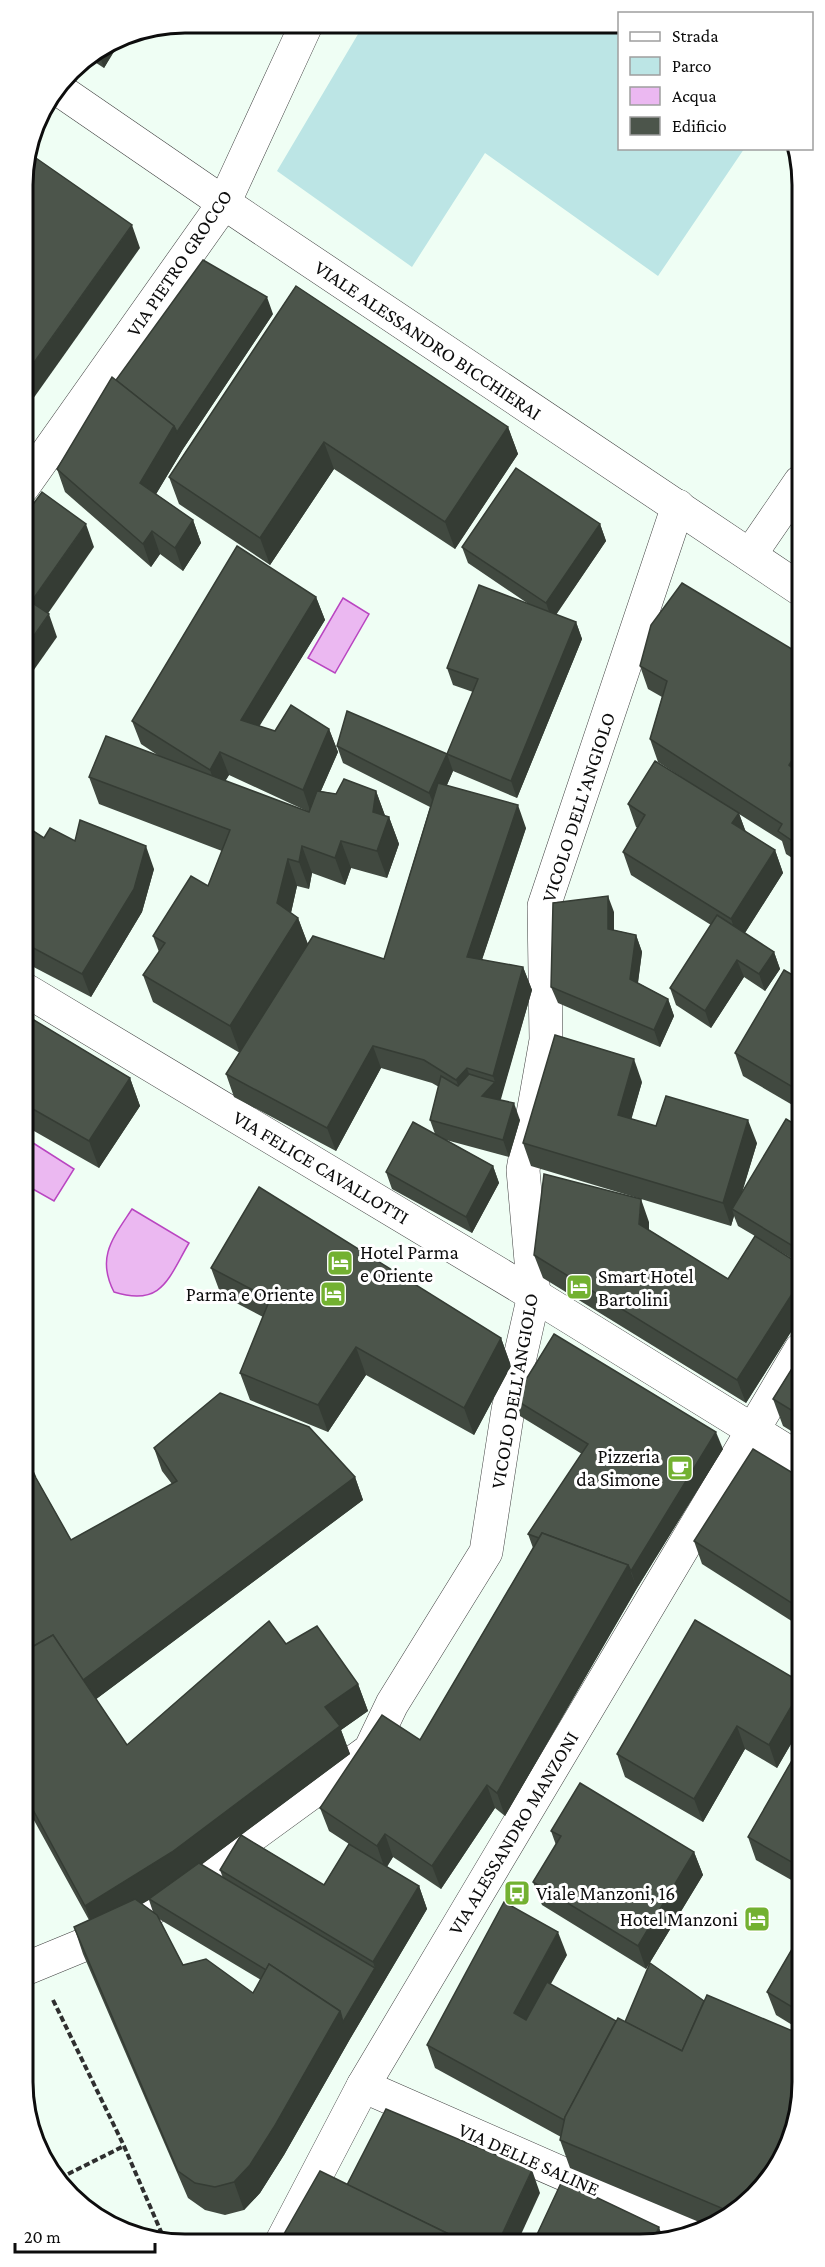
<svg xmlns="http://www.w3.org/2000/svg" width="825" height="2267" font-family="'Crimson Pro',serif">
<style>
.green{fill:#bce5e5}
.water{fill:#ebb8f1;stroke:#b945c1;stroke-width:1.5}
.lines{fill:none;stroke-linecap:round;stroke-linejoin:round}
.minor-casing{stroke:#404040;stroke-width:34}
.path{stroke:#2f2f2f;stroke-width:4;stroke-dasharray:6 3;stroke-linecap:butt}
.minor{stroke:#fff;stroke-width:33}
.wall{fill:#414940;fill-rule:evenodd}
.shaded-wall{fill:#353c34}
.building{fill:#4c554b;stroke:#353c34;stroke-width:1.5}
.labels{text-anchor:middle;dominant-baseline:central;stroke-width:6;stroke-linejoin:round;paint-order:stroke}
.street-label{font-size:20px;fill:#0d0d0d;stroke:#fff}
.poi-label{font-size:20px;fill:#0d0d0d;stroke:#fff;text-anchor:start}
.rim{fill:none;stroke:#0d0d0d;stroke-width:3}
</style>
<rect width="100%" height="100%" fill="#effef4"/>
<polygon class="green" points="364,24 619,25 620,148 744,149 658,276 485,153 412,267 277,171"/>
<g class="water">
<polygon points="343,598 369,614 335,673 308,658"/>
<polygon points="30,1141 74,1169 54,1201 24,1184 24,1151"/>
<path d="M132,1209L189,1243C168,1279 162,1307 114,1292C96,1257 113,1238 132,1209Z"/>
</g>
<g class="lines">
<defs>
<g id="minor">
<polyline points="58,89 224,203 800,589"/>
<polyline points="23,487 224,203 307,23"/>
<polyline points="750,555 800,482"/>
<polyline points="24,989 534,1295 801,1460"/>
<polyline points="25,1969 127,1927 370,1750 392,1704 486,1552 508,1410 534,1295 523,1170 546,1040 544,906 678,506"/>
<polyline points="363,2086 696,2232"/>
<polyline points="282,2241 363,2086 801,1349"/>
</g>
</defs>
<use href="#minor" class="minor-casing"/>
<g class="path">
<polyline points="53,2000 124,2146 165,2241"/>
<polyline points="60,2178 124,2146"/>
</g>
<use href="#minor" class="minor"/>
</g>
<g class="wall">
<polygon points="123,35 104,68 87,57"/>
<polygon points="296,286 508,427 518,454 455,549 334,469 270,565 179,504 169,477"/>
<polygon points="273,314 183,449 156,494 193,520 201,543 183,571 160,554 151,567 65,492 57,469 116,380"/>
<path d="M600,524L606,541L556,615L576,622L582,639L517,798L453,771L447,785L526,828L482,960L523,967L532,990L500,1100L520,1120L509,1157L446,1140L493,1166L499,1183L472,1233L392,1189L386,1172L435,1134L430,1120L439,1087L432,1083L381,1068L336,1151L234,1097L226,1074L240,1053L153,1002L143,975L159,952L153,936L208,886L222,851L99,804L89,777L159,756L141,744L132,721L316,597L325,620L259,726L275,731L329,729L338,752L321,791L336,794L376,791L385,816L389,817L399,844L387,878L351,868L345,885L312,873L309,889L297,886L291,913L298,918L308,944L384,959L430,807L343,763L337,746L447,754L473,692L453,685L447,668L530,605L468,563L462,547ZM229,775L309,812L225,781Z"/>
<polygon points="800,654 800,863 786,854 782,841 739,814 746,832 775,850 783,873 745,933 774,952 780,969 765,991 744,977 711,1028 676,1005 670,988 711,925 631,875 623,852 638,828 636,827 628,804 698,788 658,762 650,739 662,697 648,689 640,666"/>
<polygon points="24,825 44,838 75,841 154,869 142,912 91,997 24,962"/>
<polygon points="614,912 614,930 636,935 642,952 638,983 668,999 674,1016 660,1047 558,1003 551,987"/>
<polygon points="801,980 801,1110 743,1076 735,1053"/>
<polygon points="24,1014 130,1078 140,1106 99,1168 34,1131 24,1146"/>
<polygon points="642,1082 631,1119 656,1126 757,1143 742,1193 801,1128 801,1264 761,1240 801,1265 801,1316 746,1403 543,1278 534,1255 649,1222 649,1230 728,1279 755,1236 738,1226 734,1216 731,1226 531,1166 523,1143"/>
<polygon points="211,1268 501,1338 511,1366 474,1435 366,1375 328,1432 250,1400 240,1373 263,1317 221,1295"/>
<polygon points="801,1354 801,1437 783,1426 773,1399"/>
<path d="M514,1399L723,1449L637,1588L505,1816L495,1808L441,1889L393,1857L387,1867L419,1886L427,1909L350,2039L284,2155L260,2193L244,2210L225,2215L205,2210L188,2198L83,1954L74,1927L89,1920L25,1804V1453L36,1478L71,1540L172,1484L162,1471L154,1448L355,1477L363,1500L96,1699L127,1745L286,1644L358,1684L368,1711L341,1730L350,1754L241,1835L324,1885L349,1844L329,1831L320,1808L420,1740L533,1548L528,1534L582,1454L520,1416ZM241,1835L220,1870L223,1878L201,1865ZM149,1900L153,1912L142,1904ZM159,1919L261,1980L253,1993L183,1965Z"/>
<polygon points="801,1478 801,1627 702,1564 694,1541"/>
<polygon points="802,1683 802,1725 777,1768 745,1749 703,1822 625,1777 617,1754"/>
<polygon points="802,1743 802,1886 756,1860 748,1837"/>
<polygon points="551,1831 694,1852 703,1875 646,1969 542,1905 533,1882 556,1845"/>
<polygon points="802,1932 802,2031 776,2015 767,1992"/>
<polygon points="567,1955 550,1984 762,2189 722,2223 711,2227 570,2168 560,2140 561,2137 435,2068 427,2045"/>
</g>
<g class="shaded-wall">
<polygon points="125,34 104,68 98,51 123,35"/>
<polygon points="132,225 140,248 23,413 23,378"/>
<polygon points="267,297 273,314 183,449 149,506 140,483 174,426"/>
<polygon points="508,427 518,454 455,549 445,522"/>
<polygon points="324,442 334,469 270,565 260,538"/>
<polygon points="193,520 201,543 183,571 175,548"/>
<polygon points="86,524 94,547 40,625 31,602"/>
<polygon points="600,524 606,541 552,620 546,603"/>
<polygon points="152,531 160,554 151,567 143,544"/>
<polygon points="316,597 325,620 249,743 241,720"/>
<polygon points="49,614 57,637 24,684 24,650"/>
<polygon points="576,622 582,639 517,798 511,781"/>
<polygon points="329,729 338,752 311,813 303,790"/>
<polygon points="800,748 800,783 789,765"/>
<polygon points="220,752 229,775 218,793 210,770"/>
<polygon points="447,754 453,771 436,810 429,793"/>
<polygon points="376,791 386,818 389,817 399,844 387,878 377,851 373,812"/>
<polygon points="518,805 526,828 475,980 467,957"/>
<polygon points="739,813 747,836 732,823"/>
<polygon points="341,841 351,868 345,885 335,858"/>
<polygon points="146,846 154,869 142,912 91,997 82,974"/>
<polygon points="302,846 312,873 309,889 299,862"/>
<polygon points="775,850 783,873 739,942 731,919"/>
<polygon points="288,859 297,886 287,930 277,903"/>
<polygon points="608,896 614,912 614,946 608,929"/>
<polygon points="298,918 308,945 240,1053 230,1026"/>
<polygon points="636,935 642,952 636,996 630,979"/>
<polygon points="774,952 780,969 765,991 759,974"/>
<polygon points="737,960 744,977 711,1028 705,1011"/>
<polygon points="523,967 532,990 501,1099 489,1113 482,1096 495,1082 493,1076"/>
<polygon points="668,999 674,1016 660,1047 654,1030"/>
<polygon points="373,1046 381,1068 336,1151 327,1128"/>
<polygon points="634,1059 642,1082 626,1138 618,1115"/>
<polygon points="467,1068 475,1091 465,1103 456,1080"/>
<polygon points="130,1078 140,1106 99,1168 89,1141"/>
<polygon points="514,1103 520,1120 509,1157 503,1140"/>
<polygon points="24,1105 34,1131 24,1146"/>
<polygon points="748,1120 757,1143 736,1211 732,1209 734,1216 731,1226 723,1203"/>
<polygon points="493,1166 499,1183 472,1233 466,1217"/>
<polygon points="641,1199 649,1222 648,1247 639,1224"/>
<polygon points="801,1280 801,1316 746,1403 737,1380"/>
<polygon points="501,1338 511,1366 474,1435 464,1408"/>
<polygon points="356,1347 366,1375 328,1432 318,1405"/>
<polygon points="716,1432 723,1449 637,1588 631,1571"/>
<polygon points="355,1477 363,1500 91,1703 82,1680"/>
<polygon points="628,1565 637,1588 505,1816 497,1793"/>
<polygon points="358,1684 368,1711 341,1730 350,1754 182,1879 95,1933 85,1906 325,1707"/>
<polygon points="802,1688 802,1725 777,1768 769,1745"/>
<polygon points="737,1726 745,1749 703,1822 694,1799"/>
<polygon points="487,1785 495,1808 441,1889 432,1866"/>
<polygon points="385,1834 393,1857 385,1869 377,1846"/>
<polygon points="694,1852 703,1875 646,1969 638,1946"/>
<polygon points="419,1886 427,1909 350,2039 284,2155 260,2193 244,2210 234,2182 340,2011 375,1968 373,1962"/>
<polygon points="558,1932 567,1955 522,2036 514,2013"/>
<polygon points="532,2170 540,2193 518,2241 499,2241"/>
<polygon points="659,2227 664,2241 653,2241"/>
</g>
<g class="building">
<polygon points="33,156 132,225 23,378 23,174 24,169"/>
<polygon points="203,260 267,297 177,432 174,426 116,380"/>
<polygon points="296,286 508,427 445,522 324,442 260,538 169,477"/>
<polygon points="112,377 174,426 140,483 193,520 175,548 152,531 143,544 57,469"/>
<polygon points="516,468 600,524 546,603 462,547"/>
<polygon points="42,492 86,524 31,602 49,614 24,650 23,518"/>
<polygon points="237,546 316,597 241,720 275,731 291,705 329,729 303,790 220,752 210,770 132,721"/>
<polygon points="682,583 800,654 800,748 789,765 800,775 800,846 778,831 782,824 650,739 667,681 640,666 651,625"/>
<polygon points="479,585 576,622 511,781 447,754 478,679 447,668"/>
<polygon points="347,711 447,754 429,793 337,746"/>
<polygon points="106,736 309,812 317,791 336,794 344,779 376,791 373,812 389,817 377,851 341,841 335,858 302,846 299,862 288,859 277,903 298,918 230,1026 143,975 165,943 153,936 191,876 208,886 230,830 89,777"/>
<polygon points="655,761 739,813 732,823 775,850 731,919 623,852 645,815 628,804"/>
<polygon points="438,783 518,805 467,957 523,967 493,1076 467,1068 456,1080 424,1060 373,1046 327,1128 226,1074 313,936 384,959"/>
<polygon points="80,820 146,846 134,889 82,974 24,943 24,825 44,838 50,828 75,841"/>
<polygon points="608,896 608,929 636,935 630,979 668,999 654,1030 551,987 553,903"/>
<polygon points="717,915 774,952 759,974 737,960 705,1011 670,988"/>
<polygon points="784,970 801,980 801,1092 735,1053"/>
<polygon points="24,1014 130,1078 89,1141 24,1104"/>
<polygon points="555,1035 634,1059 618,1115 656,1126 666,1096 748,1120 723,1203 523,1143"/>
<polygon points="469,1074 495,1082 482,1096 514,1103 503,1140 430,1120 441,1076 458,1086"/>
<polygon points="786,1119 801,1128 801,1251 732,1209"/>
<polygon points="413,1122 493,1166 466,1217 386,1172"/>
<polygon points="544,1174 641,1199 639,1224 728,1279 755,1236 801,1265 801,1280 737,1380 534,1255"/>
<polygon points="259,1187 501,1338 464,1408 356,1347 318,1405 240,1373 270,1299 211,1268"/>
<polygon points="554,1334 716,1432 631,1571 628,1565 542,1533 539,1538 528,1534 588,1444 514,1399"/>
<polygon points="801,1354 801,1416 773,1399"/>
<polygon points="220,1393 309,1427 355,1477 83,1680 53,1635 25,1651 25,1453 36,1478 71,1540 177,1481 154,1448"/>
<polygon points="753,1449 801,1478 801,1609 694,1541"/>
<polygon points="542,1533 628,1565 497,1793 487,1785 432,1866 385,1834 377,1846 320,1808 382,1715 420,1740"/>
<polygon points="695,1620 802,1683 802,1688 769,1745 737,1726 694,1799 617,1754"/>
<polygon points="269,1621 286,1644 317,1626 358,1684 325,1707 340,1726 172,1852 85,1906 25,1795 25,1651 53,1635 127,1745"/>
<polygon points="802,1743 802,1868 748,1837"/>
<polygon points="580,1783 694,1852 638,1946 533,1882 561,1836 551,1831"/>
<polygon points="241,1835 324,1885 349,1844 419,1886 373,1962 220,1870"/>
<polygon points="199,1863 375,1968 343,2022 340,2011 269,1964 266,1970 149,1899"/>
<polygon points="135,1899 157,1915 183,1965 206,1959 253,1993 269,1964 340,2011 274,2127 250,2165 234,2182 215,2187 195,2183 178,2171 74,1927"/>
<polygon points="504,1902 558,1932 514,2013 526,2020 547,1982 616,2021 565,2117 564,2120 427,2045"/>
<polygon points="802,1932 802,2013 767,1992"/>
<polygon points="650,1963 704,2001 682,2051 625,2022"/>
<polygon points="707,1995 802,2035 802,2092 790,2144 762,2189 733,2213 560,2140 565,2117 618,2018 682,2051"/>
<polygon points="386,2109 532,2170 499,2241 463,2241 347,2185"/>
<polygon points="320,2171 463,2241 280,2241"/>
<polygon points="562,2181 659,2227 653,2241 534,2241"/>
</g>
<defs>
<symbol id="hotel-square" viewBox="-11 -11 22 22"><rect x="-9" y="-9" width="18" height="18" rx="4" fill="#73b131" stroke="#fff"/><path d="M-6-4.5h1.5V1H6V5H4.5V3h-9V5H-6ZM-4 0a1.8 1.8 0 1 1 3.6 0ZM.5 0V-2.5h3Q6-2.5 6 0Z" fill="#fff"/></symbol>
<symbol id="cafe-square" viewBox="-11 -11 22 22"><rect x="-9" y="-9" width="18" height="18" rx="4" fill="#73b131" stroke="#fff"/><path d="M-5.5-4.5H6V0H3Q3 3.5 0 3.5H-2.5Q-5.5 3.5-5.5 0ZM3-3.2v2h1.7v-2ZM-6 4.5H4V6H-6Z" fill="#fff"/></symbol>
<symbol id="bus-square" viewBox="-11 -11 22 22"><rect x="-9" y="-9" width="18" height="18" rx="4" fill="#73b131" stroke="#fff"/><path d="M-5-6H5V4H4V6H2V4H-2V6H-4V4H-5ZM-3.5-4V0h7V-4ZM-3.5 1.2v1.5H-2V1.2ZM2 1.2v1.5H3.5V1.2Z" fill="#fff"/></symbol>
</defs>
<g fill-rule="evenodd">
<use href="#hotel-square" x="325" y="1248" width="30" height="30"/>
<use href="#hotel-square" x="564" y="1272" width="30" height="30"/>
<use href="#hotel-square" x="318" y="1279" width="30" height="30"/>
<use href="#cafe-square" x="665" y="1453" width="30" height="30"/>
<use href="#bus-square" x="502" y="1878" width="30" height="30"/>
<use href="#hotel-square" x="742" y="1904" width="30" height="30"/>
</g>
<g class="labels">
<g class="street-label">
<text transform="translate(179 263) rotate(-56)">VIA PIETRO GROCCO</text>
<text transform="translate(428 340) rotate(34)">VIALE ALESSANDRO BICCHIERAI</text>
<text transform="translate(578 807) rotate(-72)">VICOLO DELL'ANGIOLO</text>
<text transform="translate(321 1167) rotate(31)">VIA FELICE CAVALLOTTI</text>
<text transform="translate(514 1391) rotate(-80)">VICOLO DELL'ANGIOLO</text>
<text transform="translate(513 1833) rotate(-59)">VIA ALESSANDRO MANZONI</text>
<text transform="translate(529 2159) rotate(24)">VIA DELLE SALINE</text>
</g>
<g class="poi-label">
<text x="360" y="1252">Hotel Parma<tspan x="360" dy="23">e Oriente</tspan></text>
<text x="598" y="1276">Smart Hotel<tspan x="598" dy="23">Bartolini</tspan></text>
<text x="314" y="1294" text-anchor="end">Parma e Oriente</text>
<text x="660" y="1456" text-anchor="end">Pizzeria<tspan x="660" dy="23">da Simone</tspan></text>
<text x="536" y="1893">Viale Manzoni, 16</text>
<text x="738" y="1919" text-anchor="end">Hotel Manzoni</text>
</g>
</g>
<path d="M0 0H825V2267H0ZM185 33H640A152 152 0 0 1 792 185V2082A152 152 0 0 1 640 2234H185A152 152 0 0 1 33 2082V185A152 152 0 0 1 185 33Z" fill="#fff" fill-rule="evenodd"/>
<path class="rim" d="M185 33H640A152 152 0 0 1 792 185V2082A152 152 0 0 1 640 2234H185A152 152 0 0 1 33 2082V185A152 152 0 0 1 185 33Z"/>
<rect x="618" y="12" width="195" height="138" fill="#ffffff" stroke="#9e9e9e" stroke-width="1.5"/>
<rect x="630" y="32" width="30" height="9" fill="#ffffff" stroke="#9e9e9e" stroke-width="1.5"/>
<text x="672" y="42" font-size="18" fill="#0d0d0d">Strada</text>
<rect x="630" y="57" width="30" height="18" fill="#bce5e5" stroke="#9e9e9e" stroke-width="1.5"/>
<text x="672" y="72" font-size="18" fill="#0d0d0d">Parco</text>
<rect x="630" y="87" width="30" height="18" fill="#ebb8f1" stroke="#9e9e9e" stroke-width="1.5"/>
<text x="672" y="102" font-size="18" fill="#0d0d0d">Acqua</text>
<rect x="630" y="117" width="30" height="18" fill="#4c554b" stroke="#9e9e9e" stroke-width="1.5"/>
<text x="672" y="132" font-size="18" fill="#0d0d0d">Edificio</text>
<path d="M15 2243v9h140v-9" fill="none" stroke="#0d0d0d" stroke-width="3"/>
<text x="24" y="2243" font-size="18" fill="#0d0d0d" stroke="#ffffff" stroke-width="4.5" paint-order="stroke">20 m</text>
</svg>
